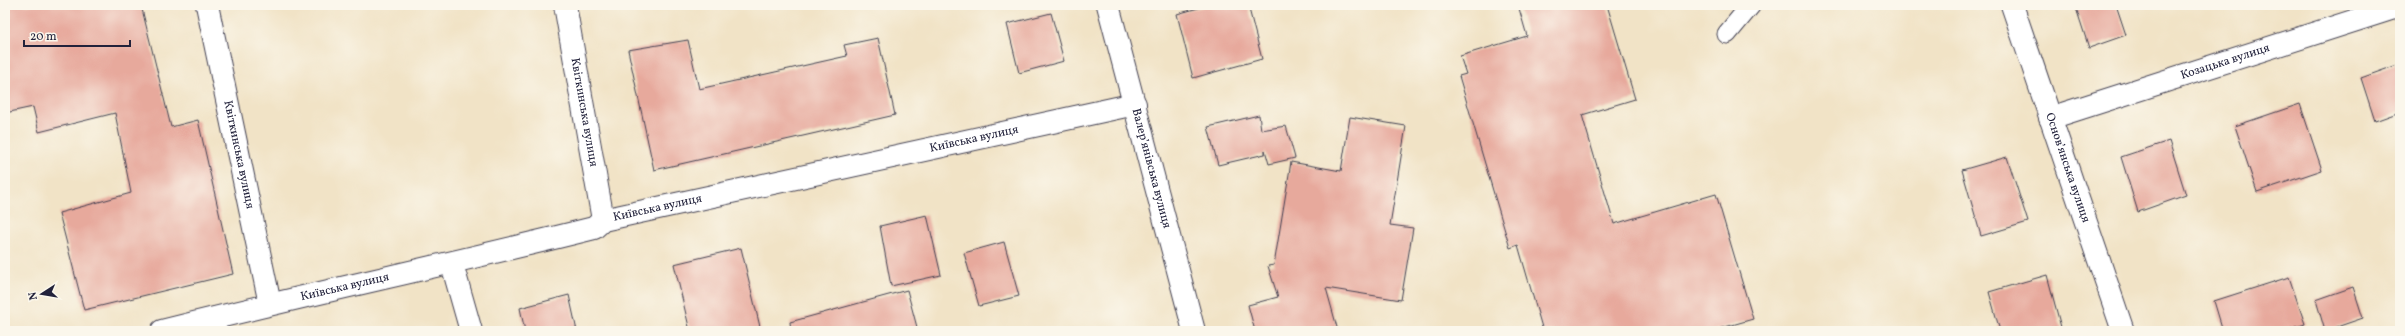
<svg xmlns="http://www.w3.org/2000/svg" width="2405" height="336" font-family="Vollkorn,serif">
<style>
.building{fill:#e7a99c}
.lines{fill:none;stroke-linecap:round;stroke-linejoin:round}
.service-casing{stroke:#413f50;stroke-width:21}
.minor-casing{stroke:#413f50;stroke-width:24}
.tertiary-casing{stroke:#413f50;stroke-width:24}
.service{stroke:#fff;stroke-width:19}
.minor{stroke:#fff;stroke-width:22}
.tertiary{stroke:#fff;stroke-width:22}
.labels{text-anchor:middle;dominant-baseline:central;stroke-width:3;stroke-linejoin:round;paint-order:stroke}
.street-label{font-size:12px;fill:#22223b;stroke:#fbf7ec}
</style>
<rect width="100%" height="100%" fill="#fbf7ec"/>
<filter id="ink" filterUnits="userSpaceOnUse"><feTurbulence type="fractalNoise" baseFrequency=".025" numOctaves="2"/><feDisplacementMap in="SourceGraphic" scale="8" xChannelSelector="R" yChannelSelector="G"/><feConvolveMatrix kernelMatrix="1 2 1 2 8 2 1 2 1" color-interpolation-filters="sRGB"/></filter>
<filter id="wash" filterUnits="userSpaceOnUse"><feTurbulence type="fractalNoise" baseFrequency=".012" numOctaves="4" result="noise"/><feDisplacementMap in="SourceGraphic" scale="16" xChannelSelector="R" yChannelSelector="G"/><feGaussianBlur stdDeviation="0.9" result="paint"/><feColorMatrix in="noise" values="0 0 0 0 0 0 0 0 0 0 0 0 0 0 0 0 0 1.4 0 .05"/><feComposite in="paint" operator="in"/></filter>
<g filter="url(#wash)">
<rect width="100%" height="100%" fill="#f1e3c6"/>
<g id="blocks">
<g class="building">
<polygon points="5,5 141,5 171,127 198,120 233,274 84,310 59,213 131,193 115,113 39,132 33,107 5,113"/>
<polygon points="1209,5 1248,5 1262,59 1193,78 1177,14"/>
<polygon points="1518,5 1607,5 1635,99 1582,115 1614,224 1716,194 1753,319 1711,331 1543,331 1518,245 1510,248 1459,76 1466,74 1460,56 1527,36"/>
<polygon points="2075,5 2116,5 2126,35 2089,48"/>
<polygon points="1051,13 1064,61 1019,73 1007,24"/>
<polygon points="878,38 895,115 654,170 628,50 688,40 699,89 847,56 844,45"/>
<polygon points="2400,64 2400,112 2375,121 2361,78"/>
<polygon points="2300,104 2322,170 2257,192 2235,126"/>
<polygon points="1259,115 1261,130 1286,126 1295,158 1269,164 1265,150 1265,154 1218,165 1208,127"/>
<polygon points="1350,117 1406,126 1390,225 1413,228 1401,300 1326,288 1338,331 1255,331 1248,305 1278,297 1268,266 1274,265 1291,162 1341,171"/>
<polygon points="2169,141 2186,195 2138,212 2121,157"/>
<polygon points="2007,157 2028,222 1981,236 1962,170"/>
<polygon points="927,215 941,275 891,286 880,226"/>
<polygon points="1004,242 1019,296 979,306 964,253"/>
<polygon points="741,248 761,331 690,331 674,264"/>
<polygon points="2047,275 2062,331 2000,331 1989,292"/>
<polygon points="2289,277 2305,324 2284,331 2223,331 2214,301"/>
<polygon points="2353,287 2363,318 2325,331 2316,300"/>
<polygon points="907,290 918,331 791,331 790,322"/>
<polygon points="569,295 577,331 525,331 520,308"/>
</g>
</g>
</g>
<g filter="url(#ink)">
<use href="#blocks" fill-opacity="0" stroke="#413f50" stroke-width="1"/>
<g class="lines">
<defs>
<polyline id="service" points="1727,34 1751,5"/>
<g id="minor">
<path id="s1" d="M207,5L270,304"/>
<path id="s2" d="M565,5L603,220"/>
<path id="s3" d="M2050,118L2400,6"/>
<polyline points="452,264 471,331"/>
<path id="s4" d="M162,331C305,295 450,264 594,228L603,220L1135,104"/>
</g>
<g id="tertiary">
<path id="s5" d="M1108,5L1194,331"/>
<path id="s6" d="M2012,5L2123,331"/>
</g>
</defs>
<use href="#service" class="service-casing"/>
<use href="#minor" class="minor-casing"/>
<use href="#tertiary" class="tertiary-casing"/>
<use href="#service" class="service"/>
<use href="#minor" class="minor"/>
<use href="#tertiary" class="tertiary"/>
</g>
</g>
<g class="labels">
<g class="street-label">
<text stroke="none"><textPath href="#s3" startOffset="184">Козацька вулиця</textPath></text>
<text stroke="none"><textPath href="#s2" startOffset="109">Квіткинська вулиця</textPath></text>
<text stroke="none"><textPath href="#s4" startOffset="836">Київська вулиця</textPath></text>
<text stroke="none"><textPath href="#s1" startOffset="153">Квіткинська вулиця</textPath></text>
<text stroke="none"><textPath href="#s5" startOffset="169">Валер’янівська вулиця</textPath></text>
<text stroke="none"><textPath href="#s6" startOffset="172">Основ’янська вулиця</textPath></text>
<text stroke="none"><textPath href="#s4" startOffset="512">Київська вулиця</textPath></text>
<text stroke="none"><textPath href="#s4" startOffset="188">Київська вулиця</textPath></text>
</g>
</g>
<rect width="2405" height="336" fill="none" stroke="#fbf7ec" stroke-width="20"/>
<g transform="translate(42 294) rotate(258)" stroke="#fbf7ec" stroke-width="3" paint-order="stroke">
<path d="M0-3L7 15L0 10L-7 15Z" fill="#22223b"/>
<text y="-6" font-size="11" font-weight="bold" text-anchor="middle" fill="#22223b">N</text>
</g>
<path d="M24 40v6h106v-6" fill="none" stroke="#22223b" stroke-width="2"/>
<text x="30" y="40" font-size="12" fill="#22223b" stroke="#fbf7ec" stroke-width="3" paint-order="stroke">20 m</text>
</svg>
